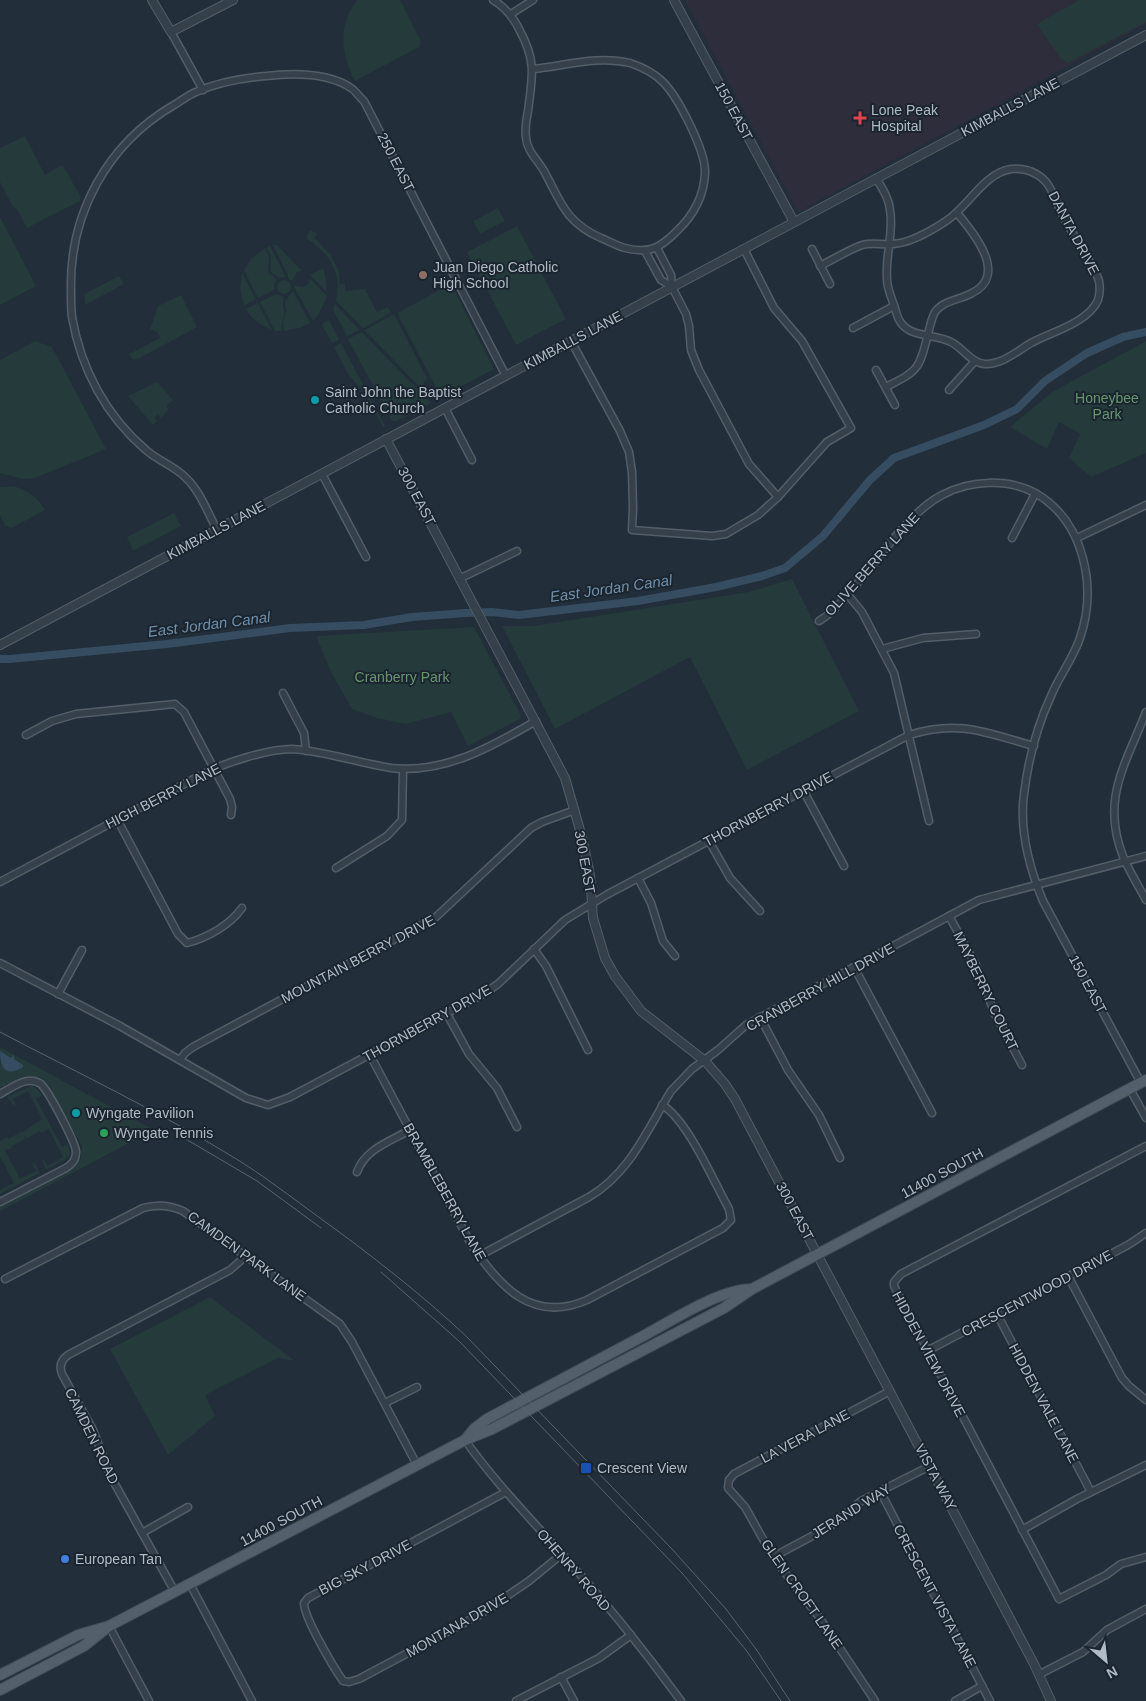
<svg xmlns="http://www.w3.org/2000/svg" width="1146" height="1701" font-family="Arial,sans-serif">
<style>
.medical{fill:#2d2d3b}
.green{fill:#243a3b}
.water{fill:#354c61}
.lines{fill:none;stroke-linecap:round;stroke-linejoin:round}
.canal{stroke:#354c61;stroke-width:8}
.minor-casing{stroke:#535e68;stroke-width:9}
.tertiary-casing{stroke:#535e68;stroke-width:10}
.primary-casing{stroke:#3f4953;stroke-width:12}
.minor{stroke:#35404a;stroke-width:6}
.tertiary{stroke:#35404a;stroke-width:8}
.primary{stroke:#535f6a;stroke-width:10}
.tram{stroke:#576571;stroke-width:1}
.health-dot{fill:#e0444e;stroke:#1b252f;stroke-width:2}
.education-dot{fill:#8d6e63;stroke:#1b252f;stroke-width:2}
.culture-dot{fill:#0f9aa8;stroke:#1b252f;stroke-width:2}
.leisure-dot{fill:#2e9e5b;stroke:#1b252f;stroke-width:2}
.transit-dot{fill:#1a4fb4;stroke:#1b252f;stroke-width:2}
.shop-dot{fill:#3f7fe0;stroke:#1b252f;stroke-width:2}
.labels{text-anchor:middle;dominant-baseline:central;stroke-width:4;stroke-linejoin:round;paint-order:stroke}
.street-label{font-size:14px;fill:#b0bbc6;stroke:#1b252f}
.poi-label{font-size:14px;fill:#b0bbc6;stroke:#1b252f;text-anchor:start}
.park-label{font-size:14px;fill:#67976d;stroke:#1b252f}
.water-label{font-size:15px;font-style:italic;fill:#708faa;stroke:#1b252f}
</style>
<rect width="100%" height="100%" fill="#222e3a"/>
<polygon class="medical" points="685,0 1146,0 1146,24 798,212"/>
<g class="green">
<path d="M358,0H400L421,42L419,47L355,81C341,57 337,22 358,0Z"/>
<polygon points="1079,0 1146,0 1146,22 1068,63 1061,59 1037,24"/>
<polygon points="25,136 45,175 61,165 63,166 81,197 80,201 27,228 17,209 13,207 0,182 0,148"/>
<polygon points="498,208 505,221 480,234 473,221"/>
<polygon points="0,217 36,286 0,305"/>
<polygon points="517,226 566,319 516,345 467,252"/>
<path d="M310,230L318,234L314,237L332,257L339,272L340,284H345V291L365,289L377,312L388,307L391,313L363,328L336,301C343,273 328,252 306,238Z"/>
<polygon points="273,245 277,245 302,271 297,272 293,280 290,280"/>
<polygon points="270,246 286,277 279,278 271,273 271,256 266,248"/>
<polygon points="265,248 269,256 268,272 277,279 274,285 274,290 258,298 244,270 251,259"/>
<polygon points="323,268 326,279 327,293 310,275"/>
<polygon points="242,273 256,299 244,306 240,289"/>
<polygon points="119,276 124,284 85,305 84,294"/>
<polygon points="310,279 327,296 320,312 313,321 293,285 304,287 308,284"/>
<circle cx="284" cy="287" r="7"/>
<polygon points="451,284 494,369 441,397 397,313"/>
<polygon points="293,291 310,323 300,328 284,331 283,322 286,311 285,301"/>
<path d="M276,294L284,297C281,304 285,308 284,314C283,321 281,324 282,331H275L260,302Z"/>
<polygon points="181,295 197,327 140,358 133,360 129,354 160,338 157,332 150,329 158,306"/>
<path d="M258,303L272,330C261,325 252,320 246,309Z"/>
<polygon points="335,304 360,330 347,336 333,310"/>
<polygon points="394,314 427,378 421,388 364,330"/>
<polygon points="327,320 330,321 339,340 332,343 322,325"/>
<polygon points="362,332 431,403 397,421 392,421 348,339"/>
<polygon points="35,341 52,347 106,449 35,478 23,479 0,473 0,360"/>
<polygon points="1146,341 1146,453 1091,477 1069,458 1080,434 1059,422 1047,449 1010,427 1052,392"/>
<polygon points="341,343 385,426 384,427 383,427 366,395 348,374 334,347"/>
<polygon points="157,382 173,400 166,406 169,409 161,418 158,414 154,418 157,421 153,425 128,396"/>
<path d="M14,486C29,491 37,497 45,510L12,528L5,526L0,515V487Z"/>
<polygon points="174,513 181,526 133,551 127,537"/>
<polygon points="792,579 859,711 747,770 690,657 555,729 502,626 533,626 749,592"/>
<polygon points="474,627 521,715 520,719 468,746 451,712 406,724 377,718 352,709 332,674 316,636"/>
<path d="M0,1047L154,1130L0,1211V1207L74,1167L81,1158L82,1146L46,1081C28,1070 17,1079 0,1088Z"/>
<path d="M31,1086C37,1087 39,1091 42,1096L36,1099L62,1147L68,1144L70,1154L65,1160L46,1170L42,1161L43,1158L48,1166L63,1157L49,1129L42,1133L40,1131L27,1138L26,1136L24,1137L25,1139L12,1146V1148L5,1151L20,1179L36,1171L32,1163L35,1164L40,1173L0,1194V1190L14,1183L0,1156V1141L7,1137L8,1139L21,1132H24V1131L42,1119L28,1091L13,1099L16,1106H14L7,1097Z"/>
<polygon points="210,1297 295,1361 278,1358 205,1395 215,1416 168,1455 110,1349"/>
</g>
<path class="water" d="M0,1051L11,1058L13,1055L14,1056V1059L23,1065V1067C6,1078 0,1068 0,1051Z"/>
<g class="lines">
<polyline class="canal" points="0,659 10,659 167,644 290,628 364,625 412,617 466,613 492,612 519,615 638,601 716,587 762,576 785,568 823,536 870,480 894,458 984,425 1017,409 1045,381 1087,353 1123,337 1146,332"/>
<defs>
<g id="minor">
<path d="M493,0C506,8 514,18 520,31C537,62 532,78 528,111C526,120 525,129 526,138C527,151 537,159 544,171C561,202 565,222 601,238C609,241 617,246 625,248C648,254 659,249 676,232C693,216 704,198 705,173C706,151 678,97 663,82C654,73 642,67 630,63C597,55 565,66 533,69"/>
<polyline points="511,14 533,0"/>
<polyline points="171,32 203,90"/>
<polyline points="657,248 671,275 672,287 686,314 689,326 691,350 699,370 749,464 778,497"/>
<polyline points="812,249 830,284"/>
<polyline points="645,251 661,280 672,287"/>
<path d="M820,266C834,259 848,250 862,245C872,242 882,245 893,244C911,243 931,231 946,221C968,207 984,173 1011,169C1024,168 1037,172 1046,182C1055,193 1058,208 1065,220C1074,237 1094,264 1099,281C1100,287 1100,294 1098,300C1088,323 1051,332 1031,343C1017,351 1003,364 986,364C972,364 963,348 951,342C936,334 912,338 901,323C897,318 896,311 894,305C891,297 887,288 887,279C885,256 894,233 890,210C889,198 882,188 876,178"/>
<polyline points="853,328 894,306"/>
<polyline points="571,341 620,431 629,452 632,472 633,508 632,530 712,536 726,534 758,515 778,497 827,442 851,428 802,341 774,308 744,249"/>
<polyline points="876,370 895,405"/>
<path d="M886,387C918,371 919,370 928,334C930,327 931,319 935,312C944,300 960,300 972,293C1009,275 973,232 957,213"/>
<polyline points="949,390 975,361"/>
<polyline points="445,408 472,460"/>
<polyline points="322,474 366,557"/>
<path d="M217,530C208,513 200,491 186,478C175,466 158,461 146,450C106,416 81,369 72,317C71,309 71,299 71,291C69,214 107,144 174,105C181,101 188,95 196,92C218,82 242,78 266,76C293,73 327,72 351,88C356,91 359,97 364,101L506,376"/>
<polyline points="1012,538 1035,494"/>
<polyline points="1077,538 1146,505"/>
<polyline points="461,578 517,551"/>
<polyline points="848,595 862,612 894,673 929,821"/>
<path d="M819,621C831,614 840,604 849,593C877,563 906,514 942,495C970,480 1009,478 1037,494C1085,523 1097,588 1080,638C1073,659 1059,676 1051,696C1037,726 1028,762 1024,794C1019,831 1029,867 1043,901L1141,1083"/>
<polyline points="882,649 923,638 976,634"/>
<polyline points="283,693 304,733 306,751"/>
<path d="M1146,712C1125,766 1100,800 1124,859C1130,872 1139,887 1146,900"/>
<polyline points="26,735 52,721 76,714 175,704 184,712 230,799 232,807 231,815"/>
<polyline points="803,790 844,866"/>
<path d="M117,819L178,934L187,943C207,938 230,925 242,908"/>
<polyline points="709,841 730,878 760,911"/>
<polyline points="336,868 387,836 402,820 403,770"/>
<polyline points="638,878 651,903 663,941 675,956"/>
<path d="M0,882L203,774C224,763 268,749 292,749C325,751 358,763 391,768C444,774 491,747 536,721"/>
<polyline points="949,916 976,965 995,1014 1022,1065"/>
<polyline points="534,949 546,966 588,1050"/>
<path d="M0,963L120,1026L246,1098L268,1105L290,1097L485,993L498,984L565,920L608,894L909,735C959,719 987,733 1034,746"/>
<polyline points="854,967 932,1113"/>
<polyline points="58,994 82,950"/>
<polyline points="447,1014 469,1054 497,1088 517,1127"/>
<polyline points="760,1017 788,1070 819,1115 840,1158"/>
<path d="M370,1055L471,1244C499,1286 532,1324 587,1300L723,1228L731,1220L729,1209C714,1182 687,1119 662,1105"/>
<polyline points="180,1060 185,1053 193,1047 436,917 531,828 542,822 575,810"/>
<polyline points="1130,1089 1146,1118"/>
<path d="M0,1094C13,1087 27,1075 41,1084C49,1092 76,1143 76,1152C76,1160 72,1164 66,1168L0,1202"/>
<polyline points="1146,1146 901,1274 894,1282 894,1286 1059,1599 1106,1575 1121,1564 1146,1557"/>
<path d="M357,1172C365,1149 391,1141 410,1130"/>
<path d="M479,1256L589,1197C630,1173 647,1130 671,1091L692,1069L718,1050L746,1025L979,900L1146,856"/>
<polyline points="1068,1276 1122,1378 1129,1386 1146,1400"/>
<path d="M5,1279L143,1208C157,1204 170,1205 183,1211L340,1324L352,1342L417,1465"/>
<polyline points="997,1314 1091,1492"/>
<polyline points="927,1351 1128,1245 1146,1233"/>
<polyline points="385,1403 417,1387"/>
<path d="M465,1440C494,1481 528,1516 561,1553C604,1600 644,1650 681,1701"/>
<polyline points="880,1491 990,1701"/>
<path d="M506,1492L308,1598L304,1603C304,1618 334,1668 343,1681L349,1682L359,1679L479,1615L529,1581L562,1554"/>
<polyline points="1022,1530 1077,1499 1146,1465"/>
<polyline points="142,1533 188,1507"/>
<polyline points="773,1557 829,1527 861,1501 930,1466"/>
<polyline points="190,1584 252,1701"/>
<path d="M175,1592L111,1477L93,1430L62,1374C59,1366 61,1360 68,1355L230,1270L247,1255"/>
<polyline points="109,1626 149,1701"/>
<polyline points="1040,1674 1083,1652 1107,1630 1146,1609"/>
<polyline points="561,1677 574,1701"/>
<polyline points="516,1701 599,1658 631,1635"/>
<polyline points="875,1701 819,1617 773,1557 745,1507 728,1488 729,1480 734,1474 890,1391"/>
<polyline points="955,1701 982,1686"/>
</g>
<g id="tertiary">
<polyline points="152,0 171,32 233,0"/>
<polyline points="674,0 794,222"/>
<polyline points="386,439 565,778 582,837 590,875 593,918 605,958 615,976 641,1011 705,1061 725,1084 735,1099 1034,1664 1051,1701"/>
<polyline points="0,645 1146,35"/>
</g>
<g id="primary">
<path d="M465,1440L474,1429L487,1419C539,1391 592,1363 645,1335C673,1320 720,1289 752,1289"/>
<polyline points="0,1675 78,1635 109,1626 465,1440 492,1429 724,1308 752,1289 1146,1080"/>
<polyline points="0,1690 84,1646 109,1626"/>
</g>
</defs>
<use href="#minor" class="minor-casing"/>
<use href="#tertiary" class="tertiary-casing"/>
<use href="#primary" class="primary-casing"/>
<use href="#minor" class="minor"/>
<use href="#tertiary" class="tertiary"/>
<use href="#primary" class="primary"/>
<g class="tram">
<path d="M0,1032C78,1073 158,1111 233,1157C263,1175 291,1197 320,1218C371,1255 420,1293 466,1336L671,1548L726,1609L756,1649L790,1701"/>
<polyline points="179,1135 257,1181 321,1228"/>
<polyline points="381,1272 460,1342 682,1573 746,1650 781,1701"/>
</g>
</g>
<path class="health-dot" d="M857.5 110.5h5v5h5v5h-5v5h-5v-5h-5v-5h5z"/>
<circle class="education-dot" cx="423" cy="275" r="5"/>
<g class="culture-dot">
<circle cx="315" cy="400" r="5"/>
<circle cx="76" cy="1113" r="5"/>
</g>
<circle class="leisure-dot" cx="104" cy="1133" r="5"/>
<rect class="transit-dot" x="580" y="1462" width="12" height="12" rx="2.5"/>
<circle class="shop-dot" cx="65" cy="1559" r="5"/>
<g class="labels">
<g class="street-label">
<text transform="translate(1010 107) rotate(-28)">KIMBALLS LANE</text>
<text transform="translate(734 111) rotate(62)">150 EAST</text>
<text transform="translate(396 162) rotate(63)">250 EAST</text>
<text transform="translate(1074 233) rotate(62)">DANTA DRIVE</text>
<text transform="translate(573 340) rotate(-28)">KIMBALLS LANE</text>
<text transform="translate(417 496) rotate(62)">300 EAST</text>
<text transform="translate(216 530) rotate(-28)">KIMBALLS LANE</text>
<text transform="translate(872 564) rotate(-48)">OLIVE BERRY LANE</text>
<text transform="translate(163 796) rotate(-27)">HIGH BERRY LANE</text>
<text transform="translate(768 809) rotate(-28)">THORNBERRY DRIVE</text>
<text transform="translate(585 862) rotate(80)">300 EAST</text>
<text transform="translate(358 959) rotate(-28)">MOUNTAIN BERRY DRIVE</text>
<text transform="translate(1088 984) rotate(62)">150 EAST</text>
<text transform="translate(820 987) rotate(-29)">CRANBERRY HILL DRIVE</text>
<text transform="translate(986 991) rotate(64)">MAYBERRY COURT</text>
<text transform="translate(427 1023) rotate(-29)">THORNBERRY DRIVE</text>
<text transform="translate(942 1173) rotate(-28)">11400 SOUTH</text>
<text transform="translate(445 1192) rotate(61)">BRAMBLEBERRY LANE</text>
<text transform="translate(795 1211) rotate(62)">300 EAST</text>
<text transform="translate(247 1256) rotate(36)">CAMDEN PARK LANE</text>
<text transform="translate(1037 1293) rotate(-28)">CRESCENTWOOD DRIVE</text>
<text transform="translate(929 1354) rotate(62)">HIDDEN VIEW DRIVE</text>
<text transform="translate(1044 1403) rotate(62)">HIDDEN VALE LANE</text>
<text transform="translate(92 1436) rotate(64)">CAMDEN ROAD</text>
<text transform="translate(805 1436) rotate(-28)">LA VERA LANE</text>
<text transform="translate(936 1477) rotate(62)">VISTA WAY</text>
<text transform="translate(851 1511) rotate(-32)">JERAND WAY</text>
<text transform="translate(281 1521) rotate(-28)">11400 SOUTH</text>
<text transform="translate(365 1567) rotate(-28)">BIG SKY DRIVE</text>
<text transform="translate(574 1570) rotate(49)">OHENRY ROAD</text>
<text transform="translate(802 1594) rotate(55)">GLEN CROFT LANE</text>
<text transform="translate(935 1596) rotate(62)">CRESCENT VISTA LANE</text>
<text transform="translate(457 1625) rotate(-30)">MONTANA DRIVE</text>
</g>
<g class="poi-label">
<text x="871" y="110">Lone Peak<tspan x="871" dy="16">Hospital</tspan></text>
<text x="433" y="267">Juan Diego Catholic<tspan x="433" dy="16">High School</tspan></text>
<text x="325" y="392">Saint John the Baptist<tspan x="325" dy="16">Catholic Church</tspan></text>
<text x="86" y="1113">Wyngate Pavilion</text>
<text x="114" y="1133">Wyngate Tennis</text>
<text x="597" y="1468">Crescent View</text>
<text x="75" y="1559">European Tan</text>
</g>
<g class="park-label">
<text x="1107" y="398">Honeybee<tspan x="1107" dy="16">Park</tspan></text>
<text x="402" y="677">Cranberry Park</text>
</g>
<g class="water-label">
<text transform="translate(611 588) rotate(-8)">East Jordan Canal</text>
<text transform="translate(209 624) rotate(-7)">East Jordan Canal</text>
</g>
</g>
<g transform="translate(1106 1661) rotate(152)" stroke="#1b252f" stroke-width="4" paint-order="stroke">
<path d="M0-4L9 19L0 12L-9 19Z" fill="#b0bbc6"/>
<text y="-8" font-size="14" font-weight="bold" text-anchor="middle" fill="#b0bbc6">N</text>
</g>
</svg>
